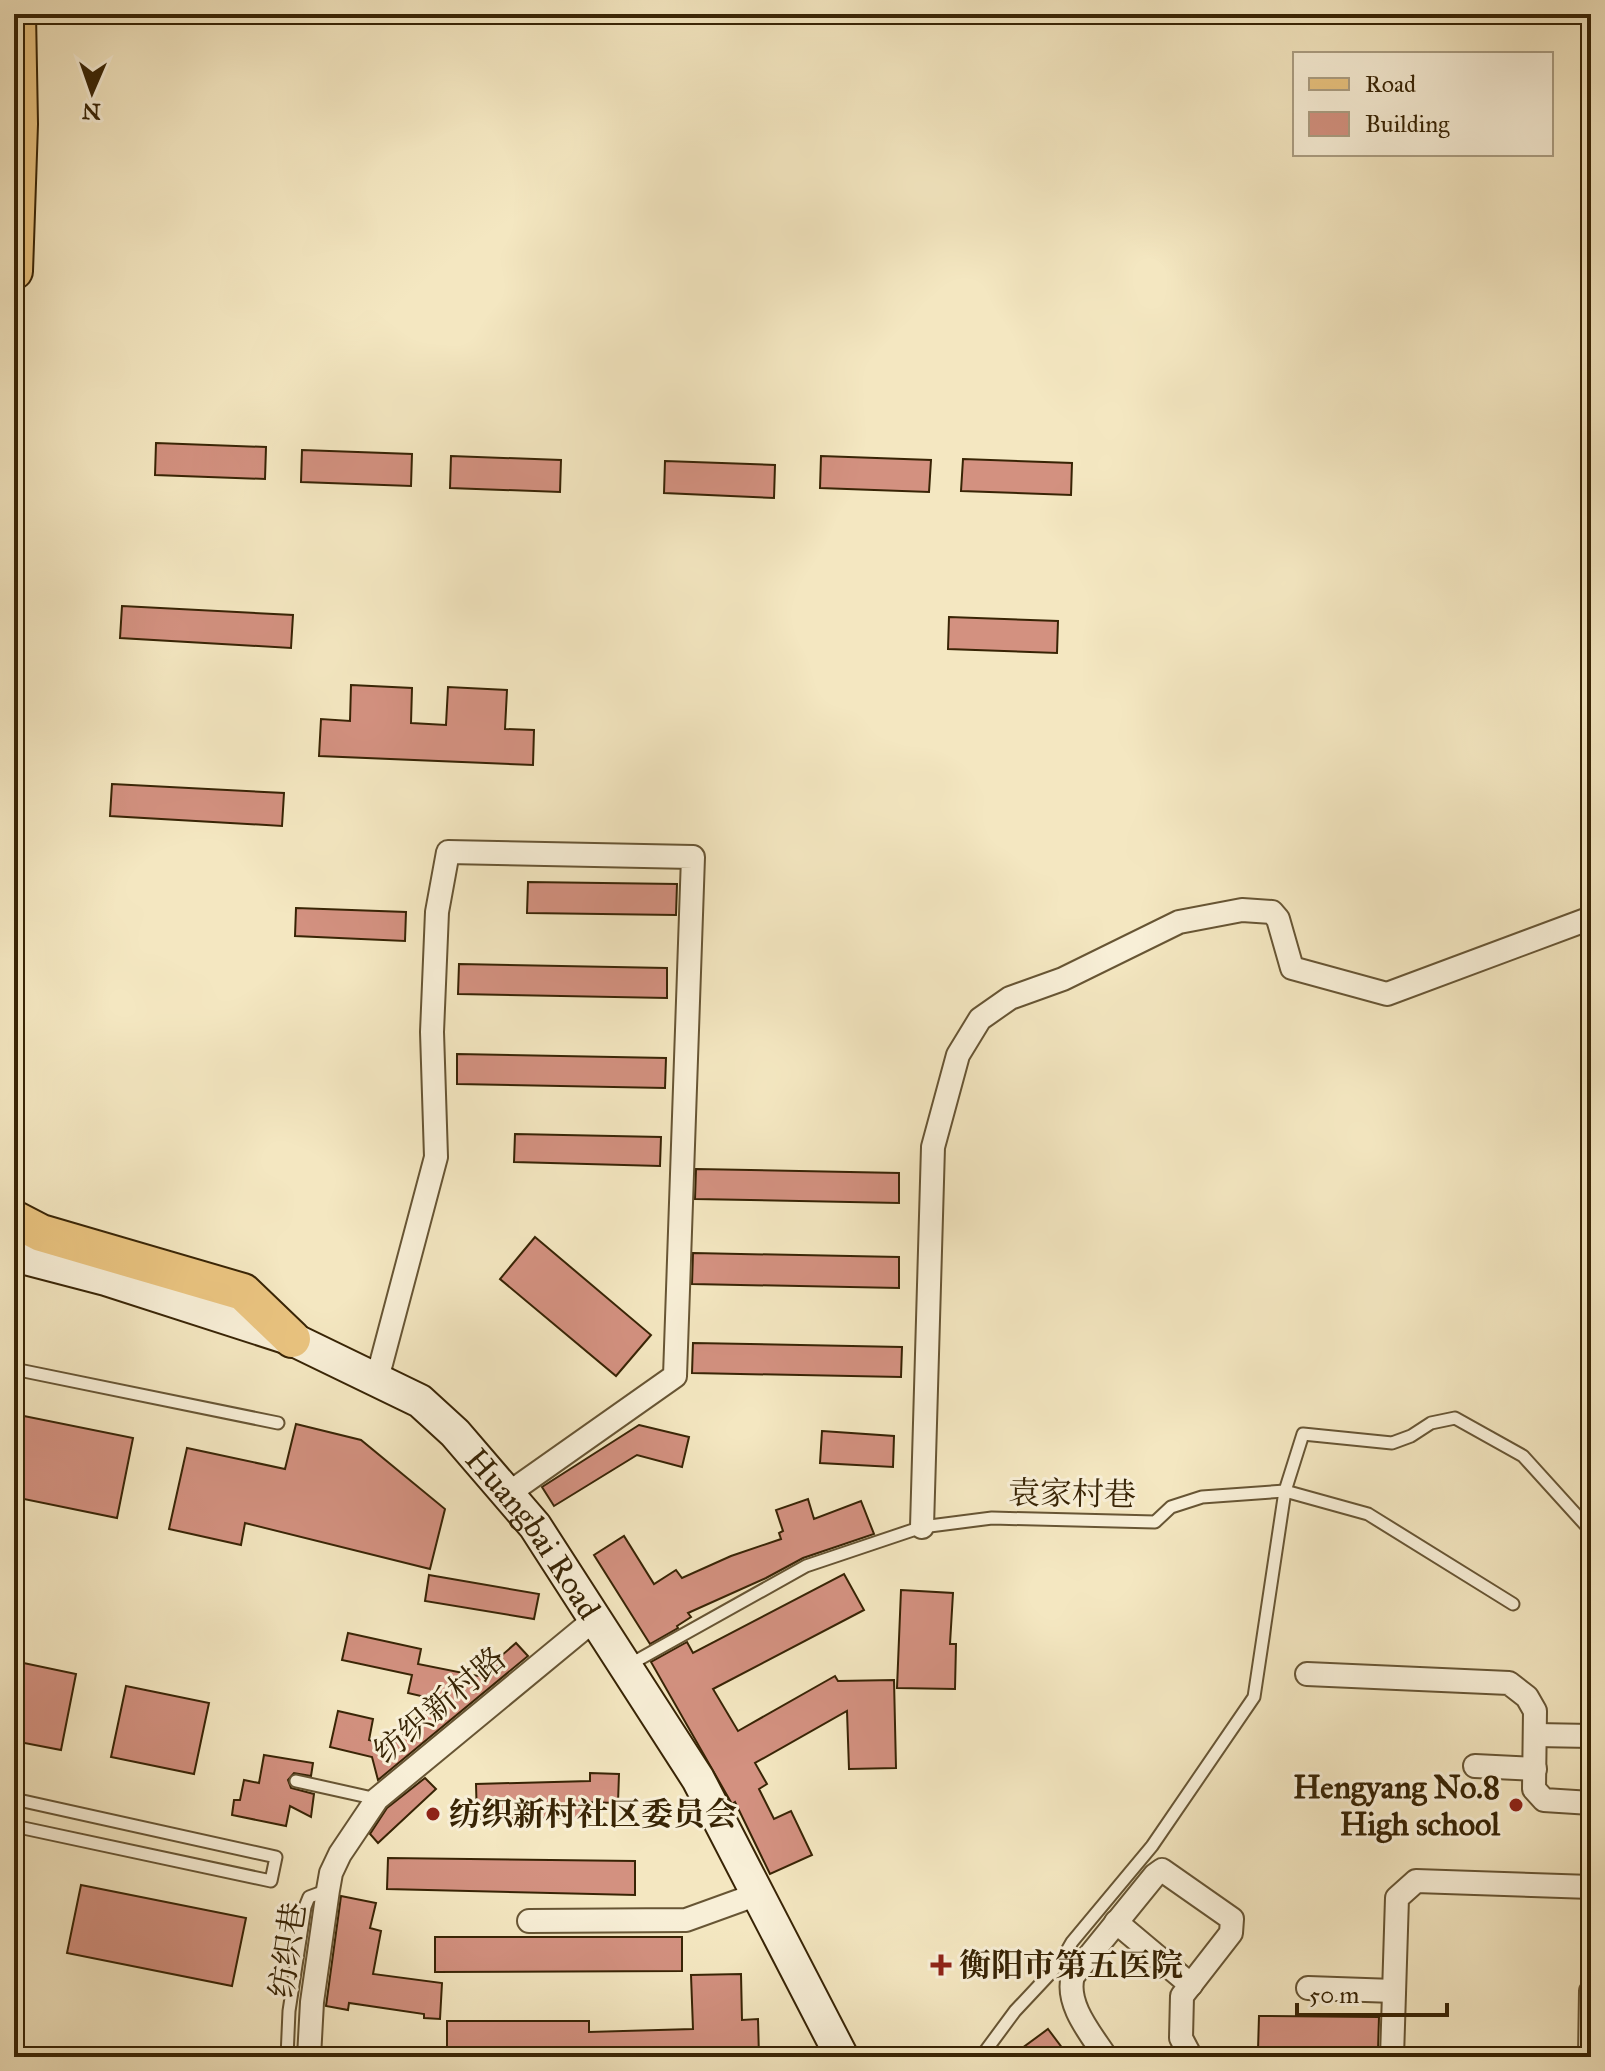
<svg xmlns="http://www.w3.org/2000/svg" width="1605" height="2071" font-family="'IM FELL Great Primer','Noto Serif SC',serif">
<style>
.building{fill:#d39180;stroke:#382405;stroke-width:2}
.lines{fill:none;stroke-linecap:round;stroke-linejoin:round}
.service-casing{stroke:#675534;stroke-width:15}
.minor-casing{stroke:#675534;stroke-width:26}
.secondary-casing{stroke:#382405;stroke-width:36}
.primary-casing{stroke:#382405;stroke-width:40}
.path{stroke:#382405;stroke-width:4;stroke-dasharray:2 4;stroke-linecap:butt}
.service{stroke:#f8efd7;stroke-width:11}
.minor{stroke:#f8efd7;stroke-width:22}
.secondary{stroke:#f8efd7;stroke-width:32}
.primary{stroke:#eac480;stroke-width:36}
.poi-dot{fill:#8f2418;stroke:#f8efd7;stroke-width:3}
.labels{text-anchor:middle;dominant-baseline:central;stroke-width:6;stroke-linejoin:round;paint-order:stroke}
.street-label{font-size:32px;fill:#382405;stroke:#f8efd7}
.poi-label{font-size:32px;font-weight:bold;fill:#382405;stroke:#f8efd7;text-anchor:start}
</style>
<rect width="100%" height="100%" fill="#f4e7c1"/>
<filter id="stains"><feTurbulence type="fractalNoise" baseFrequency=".0025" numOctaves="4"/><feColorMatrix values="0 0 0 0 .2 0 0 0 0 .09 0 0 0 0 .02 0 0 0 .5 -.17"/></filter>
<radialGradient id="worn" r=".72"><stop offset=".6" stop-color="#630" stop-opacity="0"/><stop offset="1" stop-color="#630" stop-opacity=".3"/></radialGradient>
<g class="building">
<polygon points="156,443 266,447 265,479 155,475"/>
<polygon points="302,450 412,454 411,486 301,482"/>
<polygon points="451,456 561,460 560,492 450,488"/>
<polygon points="821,456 931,460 929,492 820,488"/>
<polygon points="963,459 1072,463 1071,495 961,491"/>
<polygon points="665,461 775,465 774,498 664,493"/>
<polygon points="122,606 293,615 291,648 120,638"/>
<polygon points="949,617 1058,621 1057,653 948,649"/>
<polygon points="351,685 412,688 411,723 446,725 448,687 507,690 505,729 534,730 533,765 319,756 321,719 350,721"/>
<polygon points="112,784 284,793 282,826 110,816"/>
<polygon points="528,882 677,884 676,915 527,913"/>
<polygon points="296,908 406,912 405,941 295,936"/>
<polygon points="459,964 667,968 667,998 458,994"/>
<polygon points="457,1054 666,1058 665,1088 457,1084"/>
<polygon points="515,1134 661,1137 660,1166 514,1162"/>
<polygon points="696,1169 899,1173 899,1203 695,1199"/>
<polygon points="535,1237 651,1335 616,1376 500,1279"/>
<polygon points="693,1253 899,1257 899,1288 692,1284"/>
<polygon points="693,1343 902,1347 901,1377 692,1373"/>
<polygon points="14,1414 133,1438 117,1518 14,1497"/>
<polygon points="296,1424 361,1440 445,1509 430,1569 245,1523 241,1545 169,1529 187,1448 285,1469"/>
<polygon points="639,1425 689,1437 682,1467 637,1455 554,1506 542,1487"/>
<polygon points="822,1431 894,1436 893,1467 820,1463"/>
<polygon points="808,1499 814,1519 861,1501 874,1534 803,1558 766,1578 688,1613 691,1617 677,1626 678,1628 650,1644 594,1555 624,1536 654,1584 676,1570 682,1578 731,1556 781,1539 779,1533 783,1531 776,1510"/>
<polygon points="844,1574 864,1610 713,1689 738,1731 835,1676 838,1681 894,1680 896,1768 849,1769 847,1711 755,1763 767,1784 759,1789 774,1819 791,1811 812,1855 770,1874 735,1802 732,1804 651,1662 687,1642 693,1653"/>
<polygon points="429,1575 539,1594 534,1619 425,1601"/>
<polygon points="901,1590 953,1593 950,1644 956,1644 955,1689 897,1688"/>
<polygon points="348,1633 421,1649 418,1664 478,1676 516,1643 528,1656 378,1780 372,1757 330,1747 338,1711 373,1719 369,1740 392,1746 434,1699 408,1693 412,1675 342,1660"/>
<polygon points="14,1661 76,1674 61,1750 14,1741"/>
<polygon points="126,1686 209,1703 194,1774 111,1757"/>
<polygon points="264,1755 313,1763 311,1776 294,1773 288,1780 291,1788 314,1794 311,1817 290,1806 286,1826 232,1815 234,1800 240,1800 244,1780 259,1783"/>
<polygon points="590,1773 619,1774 618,1803 582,1802 583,1817 477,1820 476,1784 590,1781"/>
<polygon points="425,1778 436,1789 378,1843 370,1834 387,1808"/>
<polygon points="388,1858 635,1861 635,1895 387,1889"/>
<polygon points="81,1885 246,1918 232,1986 67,1953"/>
<polygon points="341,1896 376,1903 370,1928 381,1931 373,1974 442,1983 440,2019 424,2018 424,2014 349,2003 348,2010 326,2006"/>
<polygon points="435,1937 682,1937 682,1971 435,1972"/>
<polygon points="741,1974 742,2020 758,2019 759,2057 592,2057 592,2053 447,2052 447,2021 589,2021 589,2032 693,2029 691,1975"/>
<polygon points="1259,2016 1379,2017 1378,2051 1258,2050"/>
<polygon points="1048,2029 1069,2057 1010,2057"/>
</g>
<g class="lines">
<defs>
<g id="service">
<polyline points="14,1369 278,1423"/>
<polyline points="627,1666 806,1566 922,1527 992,1518 1155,1522 1171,1507 1202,1497 1285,1491 1368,1514 1513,1604"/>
<polyline points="296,1781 377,1799"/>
<polyline points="14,1799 276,1857 271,1881 14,1826"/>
<polyline points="287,2057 289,2011 305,1907 309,1897 328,1890"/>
<polyline points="981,2057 1015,2011 1060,1963 1072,1942 1152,1846 1254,1697 1285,1491 1303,1434 1392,1443 1411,1436 1431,1423 1455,1418 1523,1456 1591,1531"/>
</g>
<g id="minor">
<polyline points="377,1379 436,1157 432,1032 437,912 448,852 693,857 675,1376 509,1493"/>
<polyline points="922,1527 933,1147 958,1055 980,1019 1010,998 1063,979 1179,922 1242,910 1272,912 1278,919 1292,968 1387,994 1591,918"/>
<polyline points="1307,1674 1509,1683 1527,1697 1535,1711 1534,1789 1544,1800 1591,1803"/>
<polyline points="1536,1735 1591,1736"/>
<polyline points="1475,1766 1535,1769"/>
<polyline points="529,1921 686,1920 758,1894"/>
<polyline points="1116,1922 1191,1985"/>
<polyline points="1308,1988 1394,1991"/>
<polyline points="309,2057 312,2002 328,1890 331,1873 340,1854 377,1799 595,1619"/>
<path d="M1106,2057C1091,2034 1065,2004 1073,1976L1155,1875L1162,1870L1232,1919L1231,1933L1182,1996L1181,2038L1191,2057"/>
<polyline points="1392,2057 1397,1898 1416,1881 1591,1887"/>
<polyline points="1590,2057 1591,1991"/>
</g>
<g id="secondary">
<path id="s1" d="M14,1255L106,1279L292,1339L420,1401L455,1433L535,1526L698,1779L842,2057"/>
</g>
<g id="primary">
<polyline points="14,271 19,124 17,14"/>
<polyline points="14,1219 41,1233 243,1292 292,1339"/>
</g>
</defs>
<use href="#service" class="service-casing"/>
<use href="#minor" class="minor-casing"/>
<use href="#secondary" class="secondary-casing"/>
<use href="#primary" class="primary-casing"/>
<polyline class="path" points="1522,2057 1522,2048"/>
<use href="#service" class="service"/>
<use href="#minor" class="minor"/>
<use href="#secondary" class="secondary"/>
<use href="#primary" class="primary"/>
</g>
<g class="poi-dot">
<circle cx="1516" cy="1805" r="8"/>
<circle cx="433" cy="1814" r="8"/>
<path d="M937 1953h8v8h8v8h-8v8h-8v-8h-8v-8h8z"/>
</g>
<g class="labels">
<g class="street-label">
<text transform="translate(1072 1494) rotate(1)">袁家村巷</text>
<text stroke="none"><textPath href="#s1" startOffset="608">Huangbai Road</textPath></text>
<text transform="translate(440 1705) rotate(-40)">纺织新村路</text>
<text transform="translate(288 1950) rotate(-82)">纺织巷</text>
</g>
<g class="poi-label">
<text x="1500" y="1787" text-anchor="end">Hengyang No.8<tspan x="1500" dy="37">High school</tspan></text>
<text x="449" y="1814">纺织新村社区委员会</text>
<text x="959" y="1965">衡阳市第五医院</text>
</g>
</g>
<rect width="1605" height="2071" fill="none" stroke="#f4e7c1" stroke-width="48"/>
<rect x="16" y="16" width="1573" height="2039" fill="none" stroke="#382405" stroke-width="4"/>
<rect x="24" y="24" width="1557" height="2023" fill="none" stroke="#382405" stroke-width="2"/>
<rect x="1293" y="52" width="260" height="104" fill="#f8efd7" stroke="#ab9e83" stroke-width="2"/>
<rect x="1309" y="78" width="40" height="12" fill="#eac480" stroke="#ab9e83" stroke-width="2"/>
<text x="1365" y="92" font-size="24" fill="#382405">Road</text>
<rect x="1309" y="112" width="40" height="24" fill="#d39180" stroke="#ab9e83" stroke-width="2"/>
<text x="1365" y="132" font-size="24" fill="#382405">Building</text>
<g transform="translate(92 92) rotate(182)" stroke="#f8efd7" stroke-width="6" paint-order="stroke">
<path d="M0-6L14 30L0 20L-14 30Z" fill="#382405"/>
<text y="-12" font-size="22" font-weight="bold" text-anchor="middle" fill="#382405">N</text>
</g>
<path d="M1297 2003v12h150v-12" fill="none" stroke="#382405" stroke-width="4"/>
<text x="1309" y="2003" font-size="24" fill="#382405" stroke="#f8efd7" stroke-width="6" paint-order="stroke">50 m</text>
<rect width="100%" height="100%" filter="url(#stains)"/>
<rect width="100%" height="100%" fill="url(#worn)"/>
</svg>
